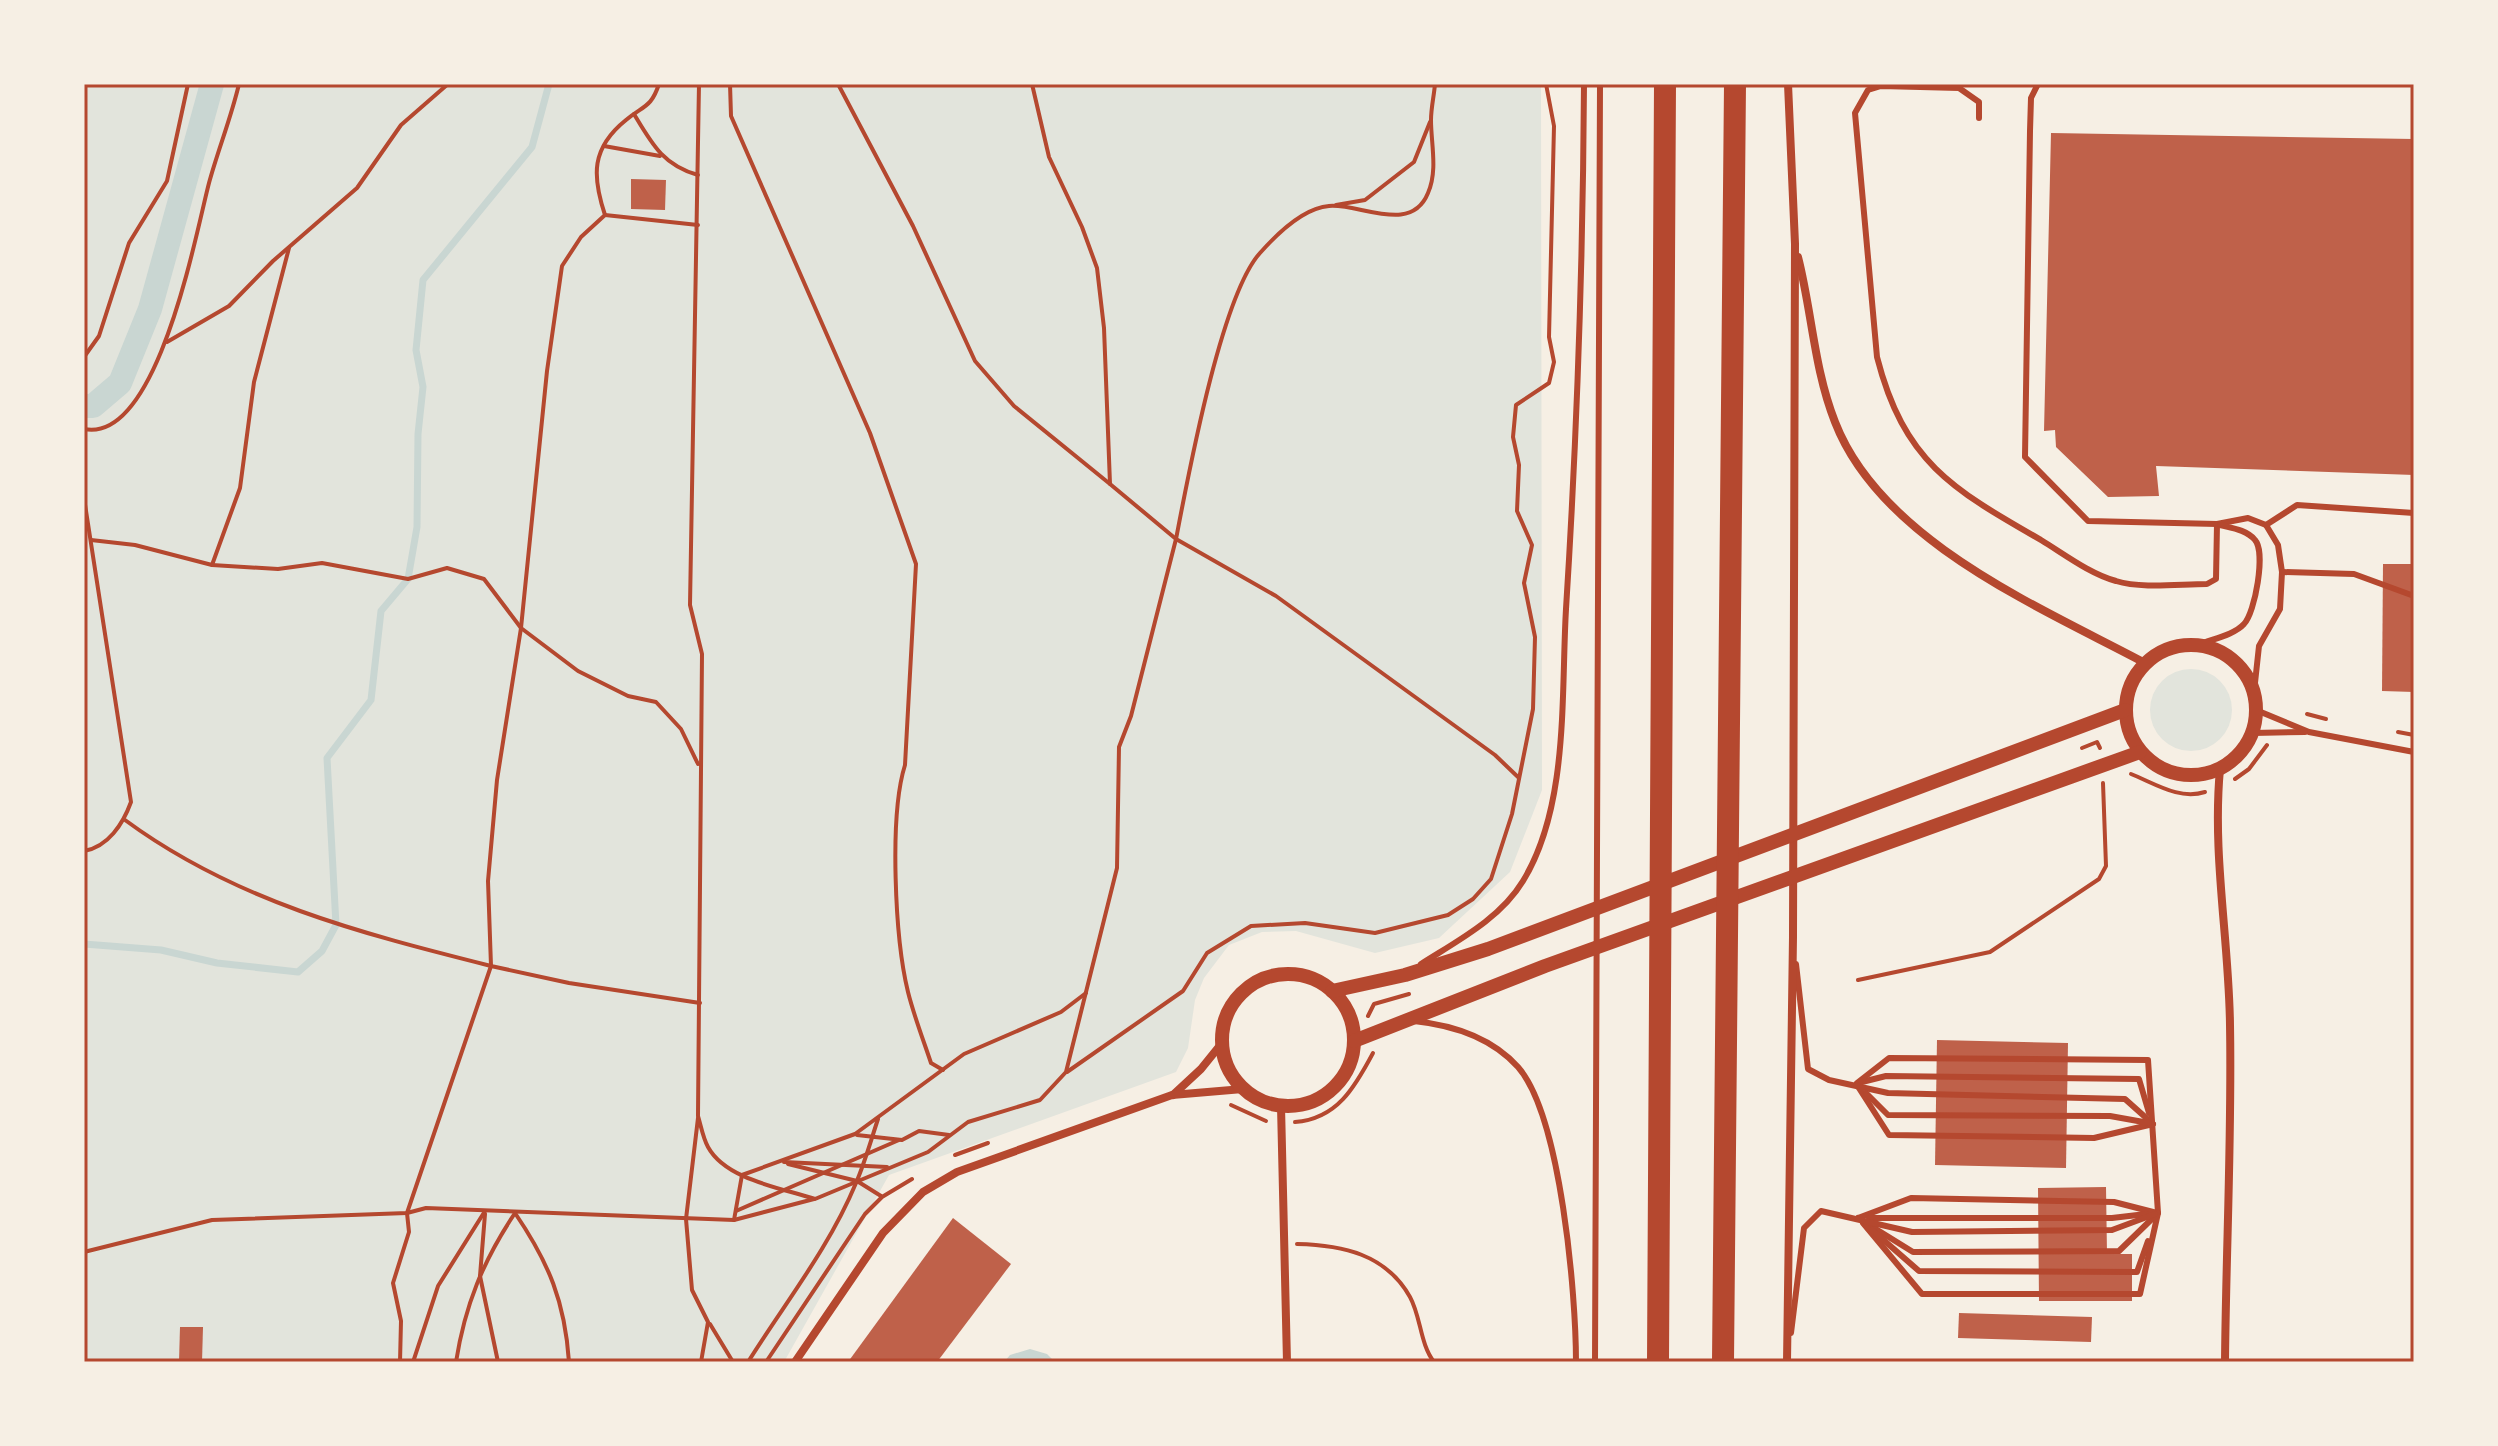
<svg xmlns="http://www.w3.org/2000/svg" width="2498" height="1446" font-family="'PT Sans',sans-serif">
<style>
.green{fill:#e2e4dc}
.water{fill:#c9d6d2}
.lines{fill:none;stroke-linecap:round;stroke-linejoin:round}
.stream{stroke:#c9d6d2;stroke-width:7}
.canal{stroke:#c9d6d2;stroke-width:24}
.building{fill:#bf614a}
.path{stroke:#b5482f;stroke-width:4}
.service{stroke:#b5482f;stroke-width:6}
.minor{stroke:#b5482f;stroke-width:8}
.tertiary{stroke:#b5482f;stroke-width:14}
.motorway{stroke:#b5482f;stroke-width:22}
.neatline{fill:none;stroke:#b5482f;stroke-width:3}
</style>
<rect width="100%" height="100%" fill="#f6efe4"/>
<g class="green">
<polygon points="84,84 1541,84 1542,790 1510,872 1439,938 1375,953 1296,931 1262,932 1229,945 1204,978 1195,1000 1188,1048 1176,1072 889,1175 784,1362 84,1362"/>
<circle cx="2191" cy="710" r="41"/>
</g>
<polygon class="water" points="1030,1349 1047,1354 1055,1362 1004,1362 1010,1355"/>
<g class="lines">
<polyline class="stream" points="84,944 161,950 217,963 298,972 322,951 336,925 327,758 371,700 381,611 408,579 417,527 418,434 423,387 416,350 423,280 532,147 549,84"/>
<polyline class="canal" points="84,406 93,406 120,383 150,309 212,84"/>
</g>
<g class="building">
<polygon points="2051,133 2414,139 2414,475 2156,466 2159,496 2108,497 2056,447 2055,430 2044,431"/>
<polygon points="631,179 666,180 665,210 631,209"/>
<polygon points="2383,564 2414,564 2414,692 2382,691"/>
<polygon points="1937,1040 2068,1043 2066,1168 1935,1165"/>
<polygon points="2106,1187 2107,1254 2132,1254 2132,1301 2039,1301 2038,1188"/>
<polygon points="953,1218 1011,1264 937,1362 848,1362"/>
<polygon points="1959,1313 2092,1317 2091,1342 1958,1338"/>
<polygon points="180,1327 203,1327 202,1362 179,1362"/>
</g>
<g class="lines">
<g class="path">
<path d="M659,84C651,108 644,105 626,120C591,148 592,176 605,215L581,237L562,266L547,371L521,628L497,780L488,881L491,966L569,983L700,1003"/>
<path d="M699,84L690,605L702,654L698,1116C701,1126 703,1138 708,1147C726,1180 782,1188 815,1199L928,1152L968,1122L1040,1100L1066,1072L1117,868L1119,747L1131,716L1176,539L1110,484L1104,328L1097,268L1082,227L1049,157L1032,84"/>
<path d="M730,84L731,116L870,433L916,564L905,765C889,816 895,939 908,992C914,1016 923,1039 931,1063L943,1070"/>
<polyline points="838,84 913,226 975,361 1014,406 1110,484"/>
<path d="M1435,84C1434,96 1431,108 1431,120C1431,144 1438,170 1428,193C1411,235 1360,203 1329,206C1303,208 1276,235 1260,253C1221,296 1188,477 1176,539L1276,596L1495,755L1519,778"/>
<path d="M634,114C652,144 663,165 698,175"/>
<polyline points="604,146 660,156"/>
<polyline points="1336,205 1365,200 1414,162 1430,122"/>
<polyline points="605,215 698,225"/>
<polyline points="167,342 229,306 273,261 357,188 401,125 448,84"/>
<polyline points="84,357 99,336 129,243 167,181 188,84"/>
<path d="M84,429C158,444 196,232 209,183C218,150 231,118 239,84"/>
<path d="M84,498L131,802C123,824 108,847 84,851"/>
<polyline points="91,540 135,545 212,565 240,488 254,382 289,248"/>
<polyline points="212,565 278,569 322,563 408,579 447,568 484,579 521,628 578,671 628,696 656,702 681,729 698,764"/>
<polyline points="2307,714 2326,719"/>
<polyline points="2398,732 2414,735"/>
<polyline points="2082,748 2097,742 2100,748"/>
<path d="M2131,774C2156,784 2179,800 2205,792"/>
<polyline points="2235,779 2249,769 2267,745"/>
<path d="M125,820C235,901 360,933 491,966L407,1213L409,1232L393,1283L401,1321L400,1362"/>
<polyline points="1858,980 1990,952 2099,879 2106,866 2103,783"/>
<polyline points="1368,1016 1374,1004 1409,994"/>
<polyline points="1067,1072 1183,991 1207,953 1251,926 1305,923 1375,933 1448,915 1473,899 1491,879 1512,814 1533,709 1535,637 1524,583 1532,545 1517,511 1519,465 1513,437 1516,405 1549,383 1554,362 1549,337 1554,126 1546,84"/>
<polyline points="1231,1105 1266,1121"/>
<polyline points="698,1118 686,1219 692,1290 708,1322 701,1362"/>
<path d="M1295,1122C1337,1119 1355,1087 1373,1053"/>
<polyline points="857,1135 902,1140 919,1131 949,1135"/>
<polyline points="955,1155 988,1143"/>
<polyline points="784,1162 887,1167"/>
<polyline points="788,1164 857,1181 881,1196"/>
<polyline points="736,1211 899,1140"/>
<polyline points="485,1214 480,1276 498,1362"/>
<polyline points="734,1220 742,1175 855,1134 964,1054 1061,1012 1086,993"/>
<path d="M1297,1244C1342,1245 1386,1254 1410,1297C1421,1317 1420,1344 1434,1362"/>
<polyline points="84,1252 212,1220 407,1213 426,1208 734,1220 814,1199"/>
<polyline points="710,1324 733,1362"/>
<polyline points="413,1362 438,1286 485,1211"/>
<path d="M456,1362C465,1305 483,1261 515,1213C549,1263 565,1302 569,1362"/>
<path d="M748,1362C785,1303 829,1248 856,1183C865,1162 871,1140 878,1119"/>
<polyline points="766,1362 865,1214 882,1197 912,1179"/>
</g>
<g class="service">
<polyline points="2038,84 2031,98 2030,131 2025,457 2088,521 2217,524 2248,518 2266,525 2278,545 2282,572 2280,609 2259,646 2254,692"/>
<path d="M1979,118V102L1959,88L1881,86L1868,90L1855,113L1877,357C1904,462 1952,489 2041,540C2064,554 2090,574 2116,581C2142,589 2179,584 2207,584L2216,579L2217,524"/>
<polyline points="2266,525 2297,505 2414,513"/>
<polyline points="2282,572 2354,574 2414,596"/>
<path d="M2198,645C2212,639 2234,635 2244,624C2255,613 2266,552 2255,540C2247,530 2232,528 2220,525"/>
<polyline points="2256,710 2309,732 2414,752"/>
<polyline points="2253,733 2305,732"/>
<path d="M1421,964C1457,941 1500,919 1523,881C1569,806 1561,695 1566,609C1577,435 1583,259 1584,84"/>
<polyline points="1796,964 1808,1069 1829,1080 1888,1093 2125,1099 2153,1124"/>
<path d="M1414,1021C1452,1025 1491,1037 1518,1067C1561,1116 1576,1295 1576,1362"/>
<polyline points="1862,1082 1886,1076 2139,1079 2149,1113"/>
<polyline points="1857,1083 1889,1058 2148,1060 2158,1213 2119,1251 1913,1252 1858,1218"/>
<polyline points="1857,1085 1889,1135 2094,1138 2153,1124"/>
<polyline points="1866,1093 1888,1115 2110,1116 2149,1123"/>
<polyline points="1858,1218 1911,1198 2114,1202 2157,1213"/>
<polyline points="1869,1218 2112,1218 2146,1214"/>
<polyline points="1863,1223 1922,1294 2140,1294 2158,1213"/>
<polyline points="1872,1230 1919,1271 2137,1272 2148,1241"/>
<polyline points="1791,1333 1804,1228 1821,1211 1912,1232 2112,1230 2155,1214"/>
<polyline points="1595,1362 1600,84"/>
</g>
<g class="minor">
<path d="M1798,257C1812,312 1814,369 1835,422C1881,541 2040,607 2145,663"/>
<path d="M2220,769C2212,854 2229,940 2230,1025C2232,1137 2226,1250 2225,1362"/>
<polyline points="1173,1095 1201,1069 1222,1043"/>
<polyline points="1281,1106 1287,1362"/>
<polyline points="795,1362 883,1233 923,1192 957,1172 1172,1095 1243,1089"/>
<polyline points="1787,1362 1793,937 1795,244 1788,84"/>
</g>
<g class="tertiary">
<circle cx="2191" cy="710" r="65"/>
<circle cx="1288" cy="1040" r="66"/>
<polyline points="1332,991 1405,975 1488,949 2125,710"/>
<polyline points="1354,1041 1545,966 2140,752"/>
</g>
<g class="motorway">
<polyline points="1658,1362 1665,84"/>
<polyline points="1723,1362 1735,84"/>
</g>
</g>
<rect width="2498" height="1446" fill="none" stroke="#f6efe4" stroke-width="172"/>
<rect x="86" y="86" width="2326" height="1274" class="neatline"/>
</svg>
